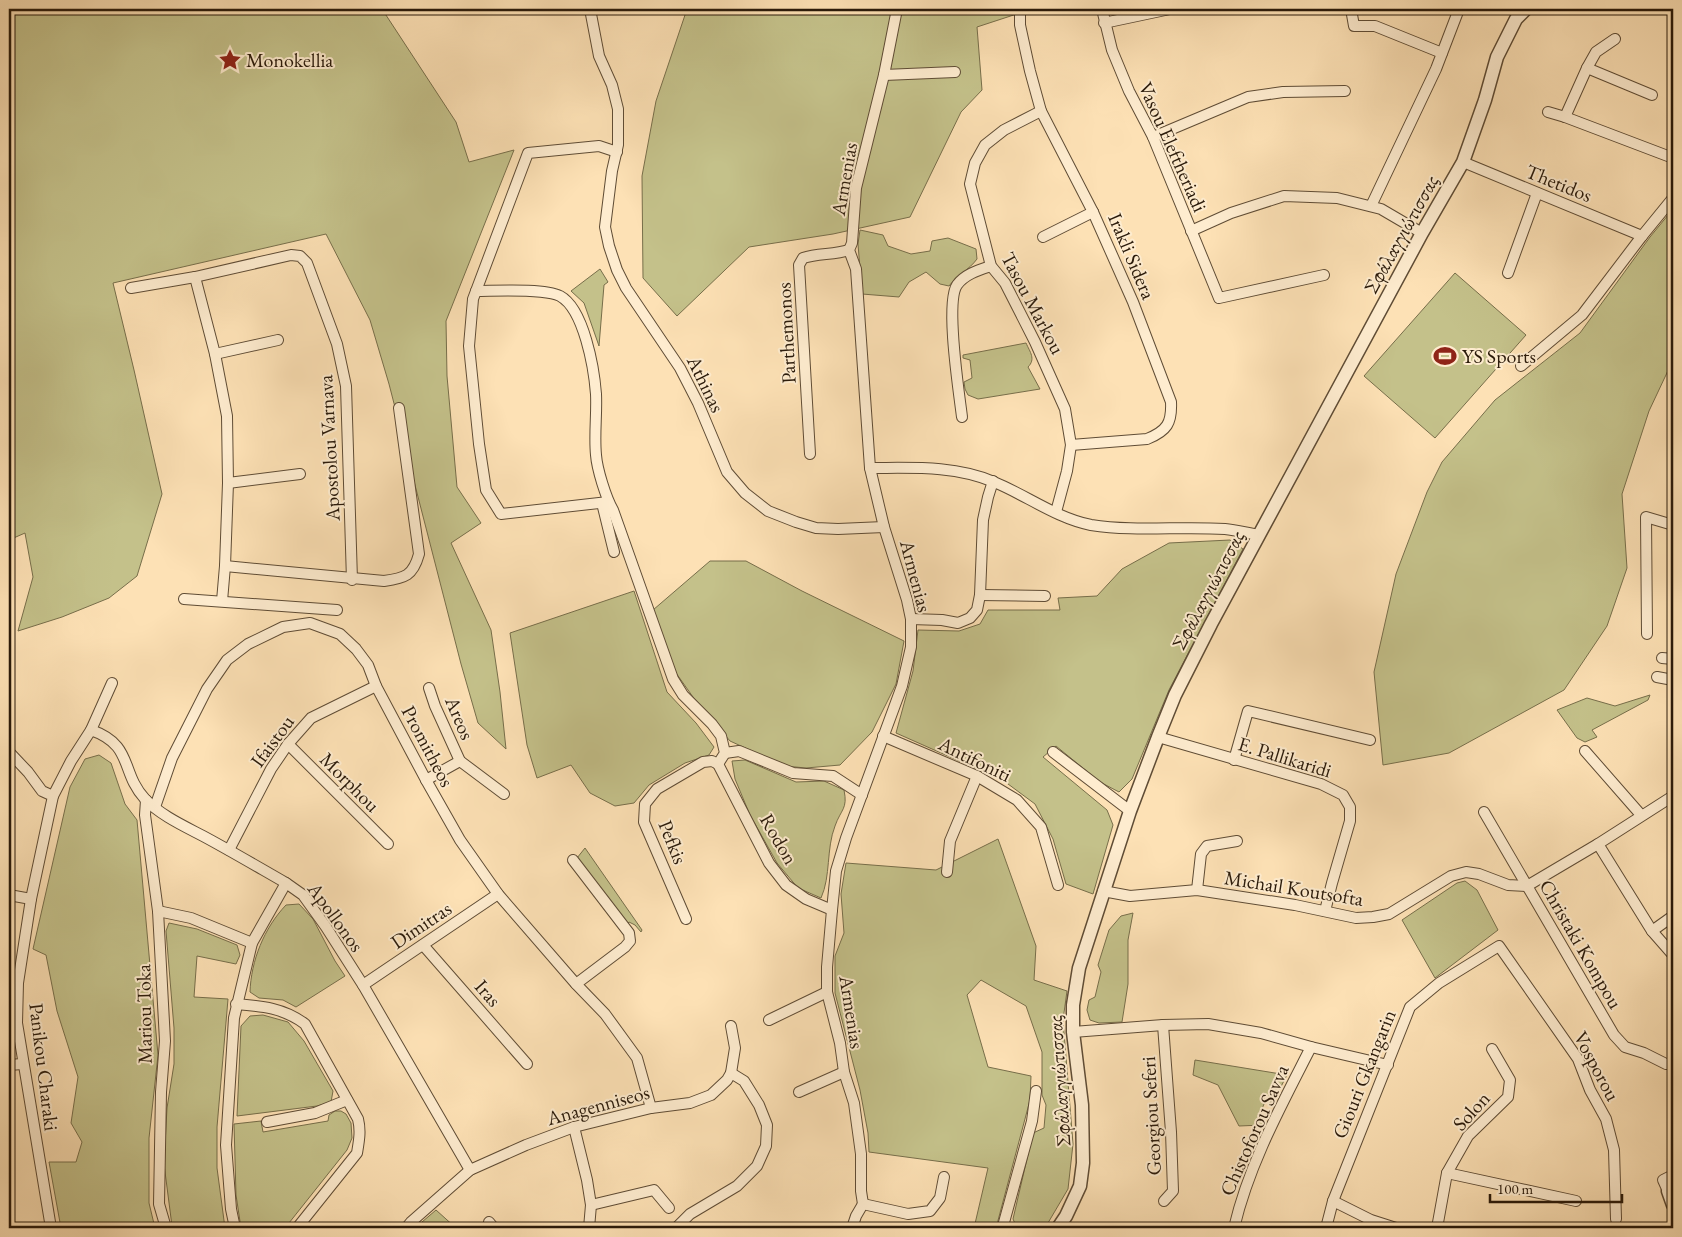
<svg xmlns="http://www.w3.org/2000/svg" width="1682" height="1237" font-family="'EB Garamond',serif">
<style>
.green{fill:#c4c18a;stroke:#776e4a}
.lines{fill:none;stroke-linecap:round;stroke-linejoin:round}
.minor-casing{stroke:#5f4c35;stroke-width:12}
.tertiary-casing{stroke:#5f4c35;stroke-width:15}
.minor{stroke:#feeccf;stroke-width:10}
.tertiary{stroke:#feeccf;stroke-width:12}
.labels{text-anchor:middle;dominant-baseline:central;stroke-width:4;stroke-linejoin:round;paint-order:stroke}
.poi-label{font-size:20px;fill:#2a1a0a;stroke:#feeccf;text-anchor:start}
.street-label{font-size:20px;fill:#2a1a0a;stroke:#feeccf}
</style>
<rect width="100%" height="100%" fill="#fde1b5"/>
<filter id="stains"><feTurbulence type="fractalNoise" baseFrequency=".004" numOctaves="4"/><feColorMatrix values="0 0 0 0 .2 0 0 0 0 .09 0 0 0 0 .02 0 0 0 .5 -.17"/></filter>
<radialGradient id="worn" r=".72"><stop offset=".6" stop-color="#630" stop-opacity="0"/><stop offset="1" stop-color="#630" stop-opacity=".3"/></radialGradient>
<g class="green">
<polygon points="9,9 382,9 456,122 469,162 514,150 446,321 447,376 457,487 481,523 451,543 491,630 500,692 506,749 478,723 461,664 389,384 370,320 326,234 113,283 134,370 162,494 137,576 109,598 62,617 18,631 33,577 25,533 9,540"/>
<polygon points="689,9 1032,9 977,27 982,90 961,112 910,217 833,234 749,247 677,316 643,278 642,176 656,101 685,15"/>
<polygon points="1673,209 1673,360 1649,411 1622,494 1627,568 1607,626 1564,690 1449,753 1383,765 1374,672 1396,574 1427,492 1442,462 1495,400 1580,333 1650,237"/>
<path d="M860,230L883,235L888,246L911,254L930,251L932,241L948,238L976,249L977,259C969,270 957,275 949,286L940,284L926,272L909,282L899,297L862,294L858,244Z"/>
<polygon points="600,269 608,282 604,285 599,346 584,303 571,291"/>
<polygon points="1455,273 1526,335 1435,438 1364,376"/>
<path d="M1026,343C1030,352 1036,359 1028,367L1040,389L978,399L968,395L965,389L964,382L972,378L970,360L963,358V355Z"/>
<polygon points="1230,540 1243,549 1169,690 1132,779 1119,792 1100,782 1056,746 1043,757 1107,810 1113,825 1093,894 1066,884 1053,839 1035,804 1004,781 896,733 913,671 918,630 959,631 980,624 988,610 1060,610 1058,598 1097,596 1122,569 1169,543"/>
<polygon points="710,561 746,561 802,591 904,641 896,684 872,732 840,765 806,768 785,766 730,741 693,697 676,673 653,610"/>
<polygon points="634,591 667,692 696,723 714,747 709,755 685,763 649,785 634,803 615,806 590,793 571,765 537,778 527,745 510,633"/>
<polygon points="1650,695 1648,700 1592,730 1597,737 1585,742 1577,738 1557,710 1587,698 1615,706"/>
<polygon points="99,755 111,763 125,804 137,820 158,1055 149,1138 149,1203 155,1228 61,1228 49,1162 76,1162 82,1142 71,1123 78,1077 57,1011 46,955 33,949 70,787 85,759"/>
<path d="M745,760L796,782L824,781L844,790C848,809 841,809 835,826C826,849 831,876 821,898L798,888L777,863L750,815L735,779L732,761Z"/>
<polygon points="998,839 1036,946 1034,980 1067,991 1063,1020 1073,1144 1068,1189 1045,1228 1017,1228 1013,1219 1033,1133 1044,1128 1046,1105 1042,1095 1042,1052 1026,1006 981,980 967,995 988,1067 1031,1076 1030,1100 996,1228 974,1228 988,1168 869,1152 868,1133 860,1090 835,993 835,956 844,933 841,894 846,863 936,870"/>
<polygon points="585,848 642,930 641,932 635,925 629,922 627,924 577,858"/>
<polygon points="1465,881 1477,890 1498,930 1435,978 1402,920 1457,883"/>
<path d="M299,904L313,919L335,961L345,976L296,1007L283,1000L259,998L250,992C251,961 264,928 286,905Z"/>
<polygon points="1133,913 1128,940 1128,984 1122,1022 1099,1023 1090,1020 1087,1010 1089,1000 1095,997 1101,972 1098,965 1109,930 1121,916"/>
<polygon points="169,923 197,929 237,945 240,955 236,964 197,956 194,997 228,999 217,1127 217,1168 225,1228 172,1228 172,1226 164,1164 167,1108 174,1064 174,1028 166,931"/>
<polygon points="263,1015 288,1022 304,1041 333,1091 331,1102 317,1106 237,1116 241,1026 250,1016"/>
<polygon points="1195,1060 1287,1075 1273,1102 1265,1102 1259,1115 1262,1119 1263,1125 1239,1126 1218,1085 1193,1075"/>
<polygon points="335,1111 341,1111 346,1114 351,1123 352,1138 347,1150 285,1228 241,1228 236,1195 234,1124 261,1121 263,1132 328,1121 329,1115"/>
<polygon points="436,1210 456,1228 415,1228"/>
</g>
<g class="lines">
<defs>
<g id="minor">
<polyline points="590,9 599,56 612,85 618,109 618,145 612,171 605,227 609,246 617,270 626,288 680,368 698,403 727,472 745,493 768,511 796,522 816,528 838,529 884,527"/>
<path d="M1020,9V25L1030,71L1041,111L1093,212L1133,302L1171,402C1172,423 1167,431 1147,439L1071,445"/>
<polyline points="1102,9 1112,50 1129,91 1153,137 1219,298 1324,275"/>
<polyline points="1351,9 1354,26 1375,26 1442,53"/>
<polyline points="1104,23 1170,9"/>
<polyline points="1587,68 1652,95"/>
<polyline points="884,75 955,72"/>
<polyline points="1041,111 1004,130 985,145 975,163 970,184 991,266 1005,283 1035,342 1065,409 1071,445 1067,471 1056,512"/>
<polyline points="1548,112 1565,117 1673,158"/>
<polyline points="1565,117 1587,68 1596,52 1615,39"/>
<polyline points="1153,137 1248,97 1283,92 1345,91"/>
<polyline points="1463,162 1642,236"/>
<polyline points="1371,206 1436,69 1459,9"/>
<polyline points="1191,231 1231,213 1284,196 1337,198 1381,209 1422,233"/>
<polyline points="1043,237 1093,212"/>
<polyline points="1508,273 1537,193"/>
<polyline points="195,277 215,354 227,416 228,483 225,566 222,601"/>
<polyline points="131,288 195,277 291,255 300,256 307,263 337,344 346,386 352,580"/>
<path d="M476,291C495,291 544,288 560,296C584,309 594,368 596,394C597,414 594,435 596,455C597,469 606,498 613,510L673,679L683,695L712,724L721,736L725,753L718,764"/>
<polyline points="215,354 278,340"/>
<polyline points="1521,366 1582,315 1642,236 1673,198"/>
<path d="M962,417C959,392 945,303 957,285C965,274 979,270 991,266"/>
<path d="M810,454L799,265L803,258C818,253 834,255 849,250"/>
<path d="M870,468C911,468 954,465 994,482C1026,495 1056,518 1091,525C1135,532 1180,526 1225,529C1236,530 1247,533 1259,535"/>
<polyline points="228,483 300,474"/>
<polyline points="608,502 501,514 486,490 479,444 469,346 473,299 528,153 599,146 617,152"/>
<polyline points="602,503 614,552"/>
<path d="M225,566L384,581C405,578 413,576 419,554L399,408"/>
<polyline points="980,595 1045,596"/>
<polyline points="184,599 337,610"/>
<polyline points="911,619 942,620 958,623 970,618 977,610 980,595 983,520 988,497 993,481"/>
<polyline points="1647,634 1646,517 1673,525"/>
<polyline points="1662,658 1673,659"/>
<polyline points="1657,677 1673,680"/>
<polyline points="429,688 435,706 460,761 504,794"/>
<path d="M91,730C134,745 120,772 145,799C160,815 184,826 203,836C231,851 258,867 286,883L303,895L326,927L363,985L470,1170"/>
<polyline points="883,736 977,776 1017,800 1041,827 1058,885"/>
<polyline points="1158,737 1321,784 1343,795 1350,807 1350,821 1332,883 1325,911"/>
<polyline points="288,744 388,844"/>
<polyline points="1585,751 1641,815"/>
<polyline points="9,752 28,772 42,791 53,796 31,899 18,983 17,1023 51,1228"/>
<polyline points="1053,752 1130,811"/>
<polyline points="725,753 739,751 793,773 833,776 862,795"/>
<polyline points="1234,760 1248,711 1370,740"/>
<polyline points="718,764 769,863 786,885 806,899 832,910"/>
<polyline points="426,780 460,761"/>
<polyline points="53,796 71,761 91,730 112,683"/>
<polyline points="146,800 145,815 158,911 165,1041 161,1092 159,1204 166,1228"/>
<polyline points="155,807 172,758 207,689 227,660 248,644 283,627 310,623 340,634 356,649 368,665 376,686 426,780 460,840 498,894 576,984 605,1014 637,1058 651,1108"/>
<polyline points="1484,812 1614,1035 1625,1047 1644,1053 1666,1064 1673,1064"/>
<polyline points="1598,844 1652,931 1673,955"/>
<polyline points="229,850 271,769 288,744 311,718 376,686"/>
<polyline points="573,860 629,933 630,941 625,947 576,984"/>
<polyline points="947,872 950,841 977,776"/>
<polyline points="1197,890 1201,854 1207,846 1237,841"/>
<polyline points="1103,891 1130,896 1197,890 1295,905 1356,918 1373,917 1389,914 1451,876 1466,872 1479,874 1508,885 1527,886 1598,844 1673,796"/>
<polyline points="9,895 31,899"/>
<polyline points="158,911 191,918 252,943"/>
<polyline points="686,919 644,822 645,804 657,789 703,762 712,761 718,764"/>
<polyline points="1652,931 1673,916"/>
<polyline points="423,945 527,1064"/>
<polyline points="363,985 498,894"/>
<path d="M236,1004C262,1006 284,1008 305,1024L358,1119C361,1131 359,1141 357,1153L297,1228"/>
<polyline points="769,1020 827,992"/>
<polyline points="1163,1025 1171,1132 1173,1191 1164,1201"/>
<polyline points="1073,1032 1163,1025 1208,1024 1261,1033 1311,1047 1388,1065"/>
<polyline points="9,1065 22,1064"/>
<polyline points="799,1092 844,1072"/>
<polyline points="267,1122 315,1113 347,1100"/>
<polyline points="574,1127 587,1180 591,1205 589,1228"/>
<polyline points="1447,1173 1576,1201"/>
<polyline points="1673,1188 1668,1191 1663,1180 1673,1175"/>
<polyline points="1333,1201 1371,1220 1396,1228"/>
<polyline points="863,1204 861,1191 861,1154 854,1103 844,1072 840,1043 827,992 827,967 832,910 836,871 846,838 902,686 911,647 911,619 907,600 884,527 870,468 856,269 849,250 852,243 856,188 884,75 897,9"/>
<polyline points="863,1204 908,1214 930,1211 940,1198 944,1177"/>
<polyline points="591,1205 654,1190 669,1208"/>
<polyline points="489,1222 494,1228"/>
<polyline points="235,1228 231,1209 226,1145 234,1018 252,943 286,883"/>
<polyline points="406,1228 411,1222 470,1170 526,1145 574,1127 651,1108 690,1103 711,1095 727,1080 731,1073 735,1048 731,1026"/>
<polyline points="676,1228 690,1214 737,1186 757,1166 766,1146 767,1125 759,1105 744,1081 731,1073"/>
<polyline points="852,1228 856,1216 863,1204"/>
<polyline points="1004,1228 1003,1226 1032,1121 1036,1091"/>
<path d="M1234,1228C1249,1164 1281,1106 1311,1047"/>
<polyline points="1326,1228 1333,1201 1410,1007 1439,983 1499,946 1578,1059 1590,1090 1606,1119 1614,1150 1616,1219"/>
<polyline points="1437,1228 1447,1173 1468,1136 1508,1097 1510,1080 1492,1049"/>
</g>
<g id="tertiary">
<polyline points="1668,1191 1673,1205"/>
<polyline points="1058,1228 1066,1216 1080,1186 1083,1163 1082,1105 1073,1032 1073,1005 1079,968 1130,811 1158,737 1175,695 1211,624 1422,233 1463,162 1485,100 1497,57 1516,19 1526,9"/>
</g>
</defs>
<use href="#minor" class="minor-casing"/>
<use href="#tertiary" class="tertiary-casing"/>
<use href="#minor" class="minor"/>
<use href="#tertiary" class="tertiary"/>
</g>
<defs>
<symbol id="sight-bare" viewBox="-9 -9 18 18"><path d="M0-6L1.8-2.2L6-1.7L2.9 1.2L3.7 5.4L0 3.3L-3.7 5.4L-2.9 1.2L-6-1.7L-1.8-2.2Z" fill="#8f2418" stroke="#feeccf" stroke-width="2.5" paint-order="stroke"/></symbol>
<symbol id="stadium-bare" viewBox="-9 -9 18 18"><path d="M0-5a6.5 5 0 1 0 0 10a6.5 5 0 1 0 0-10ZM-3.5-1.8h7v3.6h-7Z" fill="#8f2418" stroke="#feeccf" stroke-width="2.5" paint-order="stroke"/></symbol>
</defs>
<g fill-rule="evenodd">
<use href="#sight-bare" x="214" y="44" width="32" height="32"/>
<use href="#stadium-bare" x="1429" y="340" width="32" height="32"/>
</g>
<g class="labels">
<g class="poi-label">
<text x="246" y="60">Monokellia</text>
<text x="1462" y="356">YS Sports</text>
</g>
<g class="street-label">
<text transform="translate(1173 147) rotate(66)">Vasou Eleftheriadi</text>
<text transform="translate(844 179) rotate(-80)">Armenias</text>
<text transform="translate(1559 183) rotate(22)">Thetidos</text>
<text transform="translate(1401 234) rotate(-61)">Σφάλαγγιώτισσας</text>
<text transform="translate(1132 256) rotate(67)">Irakli Sidera</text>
<text transform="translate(1033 303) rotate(62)">Tasou Markou</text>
<text transform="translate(786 333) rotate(-93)">Parthemonos</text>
<text transform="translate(706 384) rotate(64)">Athinas</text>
<text transform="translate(329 448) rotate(-93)">Apostolou Varnava</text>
<text transform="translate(916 576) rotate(75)">Armenias</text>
<text transform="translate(1208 590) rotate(-62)">Σφάλαγγιώτισσας</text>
<text transform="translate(460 718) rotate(67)">Areos</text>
<text transform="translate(272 741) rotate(-54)">Ifaistou</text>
<text transform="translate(428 746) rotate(62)">Promitheos</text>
<text transform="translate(1285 757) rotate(17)">E. Pallikaridi</text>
<text transform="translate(975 759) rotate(26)">Antifoniti</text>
<text transform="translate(350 782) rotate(45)">Morphou</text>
<text transform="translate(779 839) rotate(60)">Rodon</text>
<text transform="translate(673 842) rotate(68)">Pefkis</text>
<text transform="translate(1294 888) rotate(9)">Michail Koutsofta</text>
<text transform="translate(336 917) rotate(54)">Apollonos</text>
<text transform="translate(421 925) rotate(-34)">Dimitras</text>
<text transform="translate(1581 944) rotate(60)">Christaki Kompou</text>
<text transform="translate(488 993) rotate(49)">Iras</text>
<text transform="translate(852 1012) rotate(81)">Armenias</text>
<text transform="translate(144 1014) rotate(-91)">Mariou Toka</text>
<text transform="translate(1597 1066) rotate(62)">Vosporou</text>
<text transform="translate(44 1067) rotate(83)">Panikou Charaki</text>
<text transform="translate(1364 1074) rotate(-68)">Giouri Gkangarin</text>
<text transform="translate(1059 1081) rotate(-94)">Σφάλαγγιώτισσας</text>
<text transform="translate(598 1105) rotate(-15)">Anagenniseos</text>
<text transform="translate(1471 1111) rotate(-48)">Solon</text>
<text transform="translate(1151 1116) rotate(-93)">Georgiou Seferi</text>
<text transform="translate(1254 1130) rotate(-66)">Chistoforou Savva</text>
</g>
</g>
<rect width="1682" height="1237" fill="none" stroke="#fde1b5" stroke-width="30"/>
<rect x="10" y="10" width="1662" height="1217" fill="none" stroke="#2a1a0a" stroke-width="2.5"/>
<rect x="15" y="15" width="1652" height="1207" fill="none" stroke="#2a1a0a"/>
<path d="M1490 1194v8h132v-8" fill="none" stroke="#2a1a0a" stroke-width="2.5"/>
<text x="1497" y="1194" font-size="15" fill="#2a1a0a" stroke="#feeccf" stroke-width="4" paint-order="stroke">100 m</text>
<rect width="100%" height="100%" filter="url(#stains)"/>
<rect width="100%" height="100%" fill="url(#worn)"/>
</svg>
